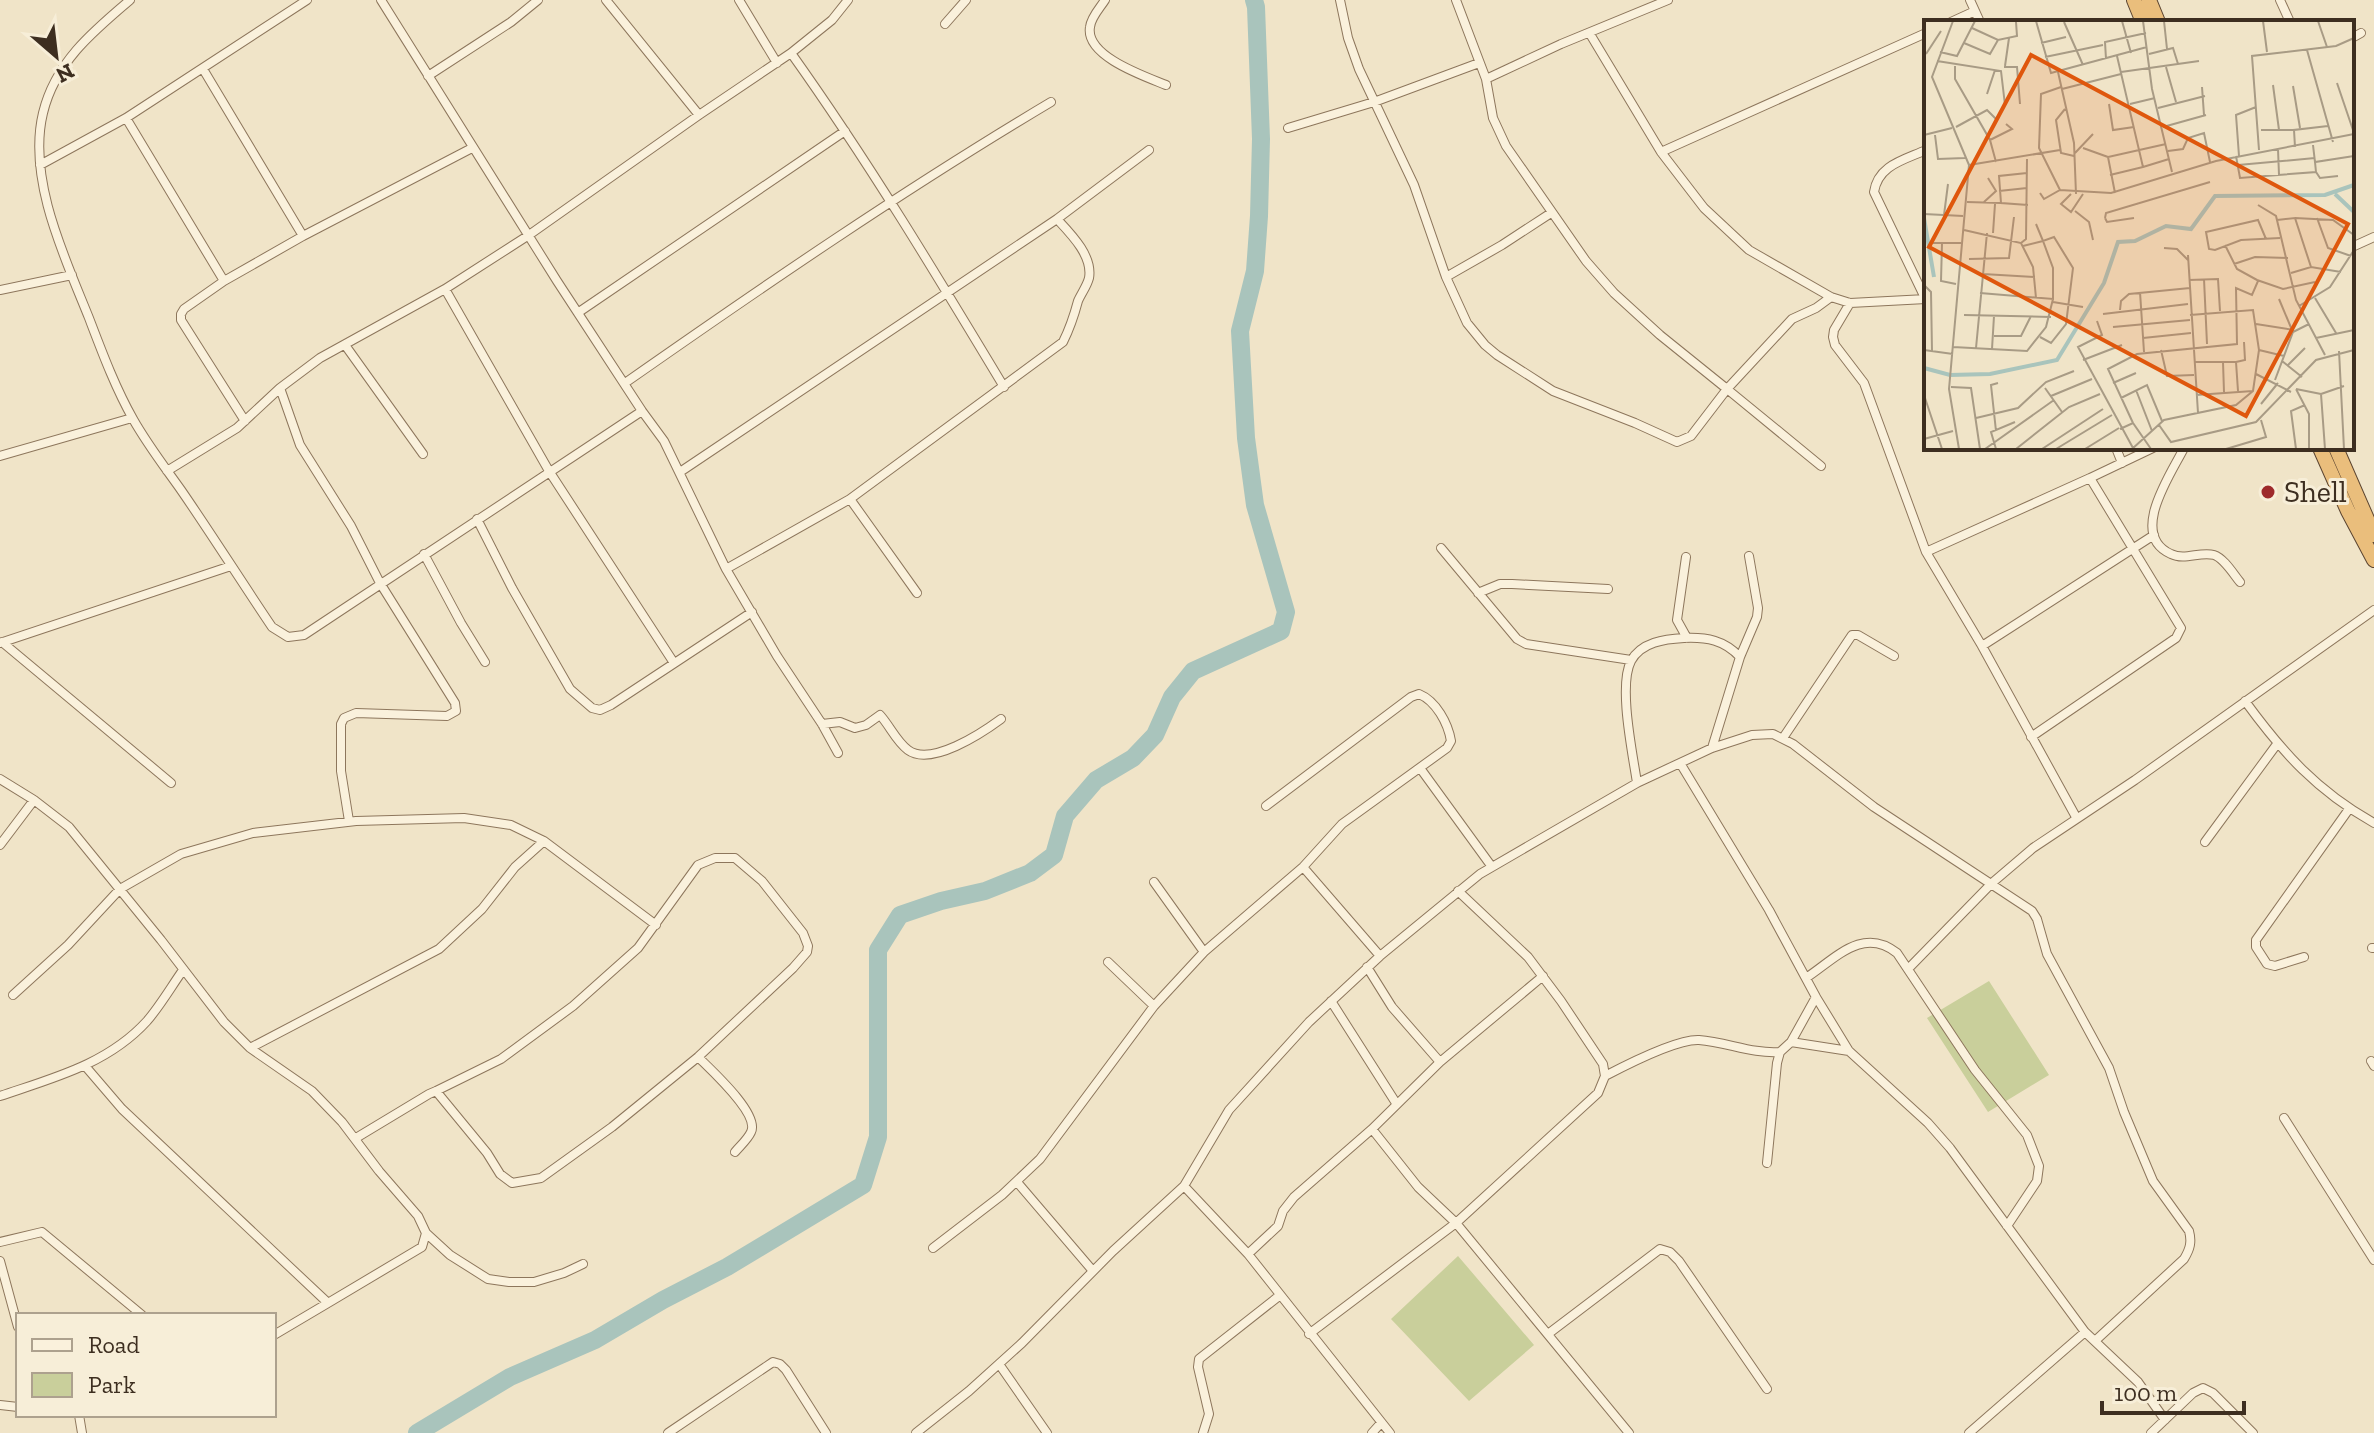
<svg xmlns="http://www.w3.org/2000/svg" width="2374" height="1433" viewBox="0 0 2374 1433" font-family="'Zilla Slab',serif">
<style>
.green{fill:#c9cf9b}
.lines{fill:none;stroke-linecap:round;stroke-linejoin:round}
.river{stroke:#a9c4bc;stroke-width:18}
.minor-casing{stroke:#8d765c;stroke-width:10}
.trunk-casing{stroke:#5b4430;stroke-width:16}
.minor{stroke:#faf1dc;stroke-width:8}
.trunk{stroke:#eabe7c;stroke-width:14}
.poi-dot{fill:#9e2a2b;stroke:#f7eed8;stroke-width:3}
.labels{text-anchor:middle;stroke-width:6;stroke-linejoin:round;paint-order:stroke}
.poi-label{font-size:30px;fill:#3d2e20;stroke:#f7eed8;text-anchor:start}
.inset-river{fill:none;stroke:#a9c4bc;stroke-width:4}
.inset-road{fill:none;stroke:#a89b85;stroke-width:2}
.view{fill:#df570d;fill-opacity:0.15;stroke:#df570d;stroke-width:4}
.inset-edge{fill:none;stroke:#3d2e20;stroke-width:4}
</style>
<rect width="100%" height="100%" fill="#f0e4c8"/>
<!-- green -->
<path class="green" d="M1989,981L2049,1075L1988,1112L1927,1018Z
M1458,1256L1534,1345L1469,1401L1391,1319Z"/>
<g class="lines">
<!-- river -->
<path class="river" d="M417,1433L510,1377L595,1340L663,1300L727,1267L863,1185L878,1137V950L900,915L941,901L985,891L1030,873L1054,855L1065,816L1096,780L1133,758L1155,735L1172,697L1193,671L1281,631L1286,612L1255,505L1246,438L1240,331L1255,271L1259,216L1261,139L1256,7L1254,0"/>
<!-- minor casing -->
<g class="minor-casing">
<path id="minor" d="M130,0C92,32 55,63 43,113C27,179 65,258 89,318C102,352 115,387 133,419C147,444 164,466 181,490C212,535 241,581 272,627L288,637L304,635L642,411
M381,0L557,281L642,411L664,441L726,569L777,656L822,724L838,753
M606,0L699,115
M739,0L777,63
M1105,0C1100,8 1091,17 1090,27C1085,56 1144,76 1166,85
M1340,0L1348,38L1359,69L1414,185L1446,277L1467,323L1485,345L1497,355L1553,391L1635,423L1677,442L1691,436L1727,389L1821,466
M1456,0L1486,79
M1668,0L1561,44L1486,79L1493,118L1506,146L1586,261L1614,293L1660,335L1727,389L1792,319L1816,308L1831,297
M1970,0L1980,22
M2280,0L2290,22
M1951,22L1975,11
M945,24L966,0
M1590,34L1661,152L1704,208L1749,250L1831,297L1850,303L1926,299
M2352,38L2361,33
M791,53C868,161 936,274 1004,387
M428,76L511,22L538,0
M126,118L224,281L303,236L203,69
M1288,128L1374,102L1479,63
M1661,152L1926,33
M40,165L126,118L307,0
M303,236L472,148
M2352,247L2374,237
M1446,277L1502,245L1551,213
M224,281L184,309L181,314V320L245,421
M445,289L549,471L674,663
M0,290L72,275
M1926,300L1874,192C1878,165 1904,160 1926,150
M1850,303L1834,330L1833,337L1835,345L1864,383L1926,552L1982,646L2076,817
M579,312L845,131
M345,345L423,454
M625,383C765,285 905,189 1051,102
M2116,448L2122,463
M2184,448C2171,474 2128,535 2171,554C2185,561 2200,551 2214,555C2224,558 2234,575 2240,582
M0,456L132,418
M167,471L237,428L280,388
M680,472L1057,219L1149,150
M2090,478L2153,448
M850,499L917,593
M477,519L512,588L570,689L592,708L600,710L611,705L752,612
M1441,548L1517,639L1526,644L1631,660
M1926,552L2090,478L2181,628L2176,638L2031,737
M424,554L461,623L485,662
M1686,557L1677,620L1687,638
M726,569L850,499L1063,342C1070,328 1074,316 1078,301C1081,294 1087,286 1089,278C1093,256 1071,234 1057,219
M1478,593L1500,584H1512L1608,589
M2,642L171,783
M0,643L231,566
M1982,646L2154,535
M1740,657L1757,617L1758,608L1749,556
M2245,701C2283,753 2317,791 2374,823
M822,724L840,722L855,728L866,725L880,715C890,726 896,741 908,750C931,767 982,733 1001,719
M1783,738L1852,635H1858L1894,656
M1680,763L1769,910L1816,997L1849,1051L1928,1123L1950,1148L2085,1332L2138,1382L2165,1420
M1420,768L1492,867
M0,779L34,800L69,827L161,940L224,1022L250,1048L312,1091L342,1122L379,1171L418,1216L426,1233L450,1255L488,1279L509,1282H534L564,1273L583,1264
M1637,783C1633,755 1618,686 1631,661C1641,642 1665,639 1684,638C1707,637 1724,640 1740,657L1712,748
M349,821L341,771V724L344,718L356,713L447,716L456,711L455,703L380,583L351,526L300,445L280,388L320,358L445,289L529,235L699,115L791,53L832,20L848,0
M2205,842L2277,744
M0,845L34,800
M1303,867L1380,956
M1154,882L1204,952
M2372,948H2374
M2304,957L2275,966L2267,964L2256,947V940L2349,809
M1108,962L1154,1006
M1367,967L1392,1007L1440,1062
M1908,969L1992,883L2033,848L2135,780L2374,610
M1543,976L1440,1062L1372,1129L1418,1187L1456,1223L1629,1433
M1806,978C1836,958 1863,926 1897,953L1975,1070L2027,1135L2039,1166L2037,1181L2007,1226
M13,995L68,945L120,889L181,854L253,833L356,821L464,818L511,825L544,841L656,925
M1331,1001L1396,1103
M1791,1042L1849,1051
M250,1048L439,949L482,909L515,867L544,841
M698,1057C711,1070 760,1114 751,1132C748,1139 740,1146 735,1152
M2371,1061L2374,1066
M86,1067L122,1109L328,1303L422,1247L426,1233
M1605,1076C1626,1065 1677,1039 1699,1040C1727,1042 1752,1054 1780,1052
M0,1096C53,1078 108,1064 147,1021C160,1006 171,987 183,970
M2284,1118L2374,1260
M356,1138L429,1094L436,1091L501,1059L573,1006L638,948L698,865L715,858H735L762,881L803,933L808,946L807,952L793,968L698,1057L612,1127L541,1178L512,1183L500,1174L487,1153L436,1091
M1767,1163L1777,1063L1780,1052L1791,1042L1816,997
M1017,1182L1093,1271
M1184,1186L1248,1254L1390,1433
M0,1242L42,1232L142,1315
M933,1248L1002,1195L1040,1159L1154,1006L1204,952L1303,867L1342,824L1447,748L1451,741C1448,723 1436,701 1419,694L1411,697L1266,806
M1248,1254L1278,1226L1283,1211L1294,1197L1372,1129
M0,1261L18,1327
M1309,1334L1456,1223L1598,1093L1605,1076L1603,1064L1561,1001L1528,957L1458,891
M1548,1334L1660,1249L1670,1252L1679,1261L1767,1389
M274,1335L328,1303
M999,1364L1047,1433
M0,1405L18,1407
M79,1415L82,1433
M668,1433L773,1362L780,1364L786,1370L826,1433
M916,1433L969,1391L1022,1343L1113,1251L1184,1186L1229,1110L1309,1022L1380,956L1480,874L1637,783L1712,748L1752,735L1773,734L1793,744L1874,807L2032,911L2037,919L2047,954L2109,1068L2124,1112L2153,1181L2189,1231C2192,1242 2190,1249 2184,1259L2096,1340
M1203,1433L1209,1414L1198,1367L1199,1359L1279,1296
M1372,1433L1381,1423
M1969,1433L2085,1332
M2151,1433L2193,1393L2203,1388L2213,1393L2253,1433"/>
</g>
<!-- trunk casing -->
<g class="trunk-casing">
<path id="trunk" d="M2134,0L2143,22
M2149,0L2158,22
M2320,448L2348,511L2374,560
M2336,448L2374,535"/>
</g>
<!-- minor -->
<use href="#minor" class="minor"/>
<!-- trunk -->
<use href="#trunk" class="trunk"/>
</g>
<!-- markers -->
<circle class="poi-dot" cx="2268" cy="492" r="8"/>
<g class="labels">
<!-- poi labels -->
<g class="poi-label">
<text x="2284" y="502">Shell</text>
</g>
</g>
<!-- overview -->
<g transform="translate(1924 20)">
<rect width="430" height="430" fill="#f0e4c8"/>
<path class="inset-river" d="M411,174L430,192M0,198L10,257M0,348L26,355L66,354L133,340L180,263L194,222L211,221L242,206L267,209L291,176L401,175L430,165"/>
<path class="inset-road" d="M29,1L8,57L45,145L25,369L35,429M112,1L127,53L223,27M198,1L207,33M219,1L228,69L248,152M240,1L243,29M339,1L343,32M394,1L403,27M140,2L159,45M48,8L74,20L93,16L92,2M40,23L66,34L74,20M117,23L142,17M383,30L409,122M16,32L33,36L51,1M2,34L17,11M225,34L249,28L254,44M121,37L179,25M182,39L181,22L222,13M13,41L77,51L81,85M31,46V59L66,120L72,142M81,46L85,18M80,47H93L96,84M242,47L252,82M134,52L150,123L152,174M197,52L275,41M413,63L430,113M349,65L355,110M369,66L376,108M278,67L280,95M138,69L197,54M63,74L71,50M185,84L189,110L210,107M206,84L231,78M234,88L281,76M141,89L132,100L137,133L150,136M32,107L63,90L73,100M239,107L282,95M337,110H370M0,115L28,108M11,115L14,139L41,138M66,120L88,109L82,104M389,125L391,142L430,136M371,127L370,110L404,106M159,128L184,137M354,129L355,155M335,130L328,36L412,26L430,18M244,131L259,129L264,118L280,113L286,142M151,133L169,114M312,136L316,158L392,152L391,142M315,136L312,95L332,87M45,145L136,130M314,145L391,138M219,147L245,139M392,152L396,158L414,156M103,153L75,156L77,183L104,185M186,155L219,147L193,36M136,170L115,128L117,74L137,67M75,171L103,168M116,173L120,179L136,170L187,173L292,141L430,114M191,173L184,137L242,124M147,174L137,184L147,192L159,174M43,182L77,183M60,182L72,171L64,158M334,185L352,196L372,280L401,335M151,191L165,202L169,220M0,194L39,196M20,195L24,164M181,198L182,193L286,162M181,198L183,202L210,198M371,198L409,200L430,215M393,198L404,228L427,236M353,200L371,198L387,247M112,204L119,221L130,217L149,248L142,304L127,323L116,317M40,210L97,223L109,247L112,278M69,213L71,184M342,219L334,200L282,212L285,229L291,230L317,220L356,218M9,223H37M18,223L17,261L32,264M97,223L102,219L103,139M301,225L313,249L333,260L359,269L391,262M240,228L253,229L264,240M264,235L274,393M45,239L85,238L90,197M310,244L331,237L364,238M367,253L387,247L417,252M59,254L111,257M280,259L283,324M265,260L294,259L296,291M0,265L7,272L8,331M216,272L220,332M56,273L129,279V248L119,221L99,226M391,278L412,313M355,279L368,310M129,282L159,287M375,286L406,267L430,230M196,290L197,281L205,274L266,268M179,294L264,284M40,295L127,297M173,301L178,315L154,327L209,428M332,304L370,310M189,307L266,300M70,316H97L107,296M219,318L267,313M392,318L430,310M29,327L103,331L122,307L129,279M52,328L63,213M68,329L70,296M0,330L29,334M237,330L243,356L270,355M335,330L360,336M415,331L420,429M159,340L198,325M358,341L378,357M270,342H299M312,342L321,340L320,322M364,345L381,328M332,354L367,372M351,360L369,312L385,304M189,363L212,353M27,367L47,368L56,429M121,368L138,392M372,369L385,394V429M372,369L397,374M212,370L228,411M300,372L299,342H312L314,371M0,375L18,429M272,375L329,371M127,376L168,359M197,378L223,365L238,401M337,384L354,363M52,398L94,388L122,362L150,351M209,403L184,349L213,334L313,324L312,268L328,275L334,261M235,405L247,422L332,402L392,340L430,330M196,409L209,403L227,429M72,411L67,365L74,363M0,419L29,411M61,429L130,380M72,429L67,412L91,402M92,429L145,387L176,374M118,429L179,389M132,429L188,395M161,429L195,408M208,429L240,400L312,385L329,371L335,330L329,290L266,295M302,429L342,417L337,400M372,429L367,391L381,385M401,429L397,374L420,366"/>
<path class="view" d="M107,35L424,204L322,396L5,227Z"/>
<rect width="430" height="430" class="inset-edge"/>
</g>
<!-- legend -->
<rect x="16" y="1313" width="260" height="104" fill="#f7eed8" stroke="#ada18e" stroke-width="2"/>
<rect x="32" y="1339" width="40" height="12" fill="#faf1dc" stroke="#ada18e" stroke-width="2"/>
<text x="88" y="1353" font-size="24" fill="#3d2e20">Road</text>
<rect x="32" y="1373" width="40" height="24" fill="#c9cf9b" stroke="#ada18e" stroke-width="2"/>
<text x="88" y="1393" font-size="24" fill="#3d2e20">Park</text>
<!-- north arrow -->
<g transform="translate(56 56) rotate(152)" stroke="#f7eed8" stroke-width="6" paint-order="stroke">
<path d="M0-6L14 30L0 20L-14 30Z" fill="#3d2e20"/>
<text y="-12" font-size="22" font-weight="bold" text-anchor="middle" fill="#3d2e20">N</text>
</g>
<!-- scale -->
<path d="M2102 1401v12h142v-12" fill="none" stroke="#3d2e20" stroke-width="4"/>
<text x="2114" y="1401" font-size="24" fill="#3d2e20" stroke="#f7eed8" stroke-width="6" paint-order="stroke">100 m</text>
</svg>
